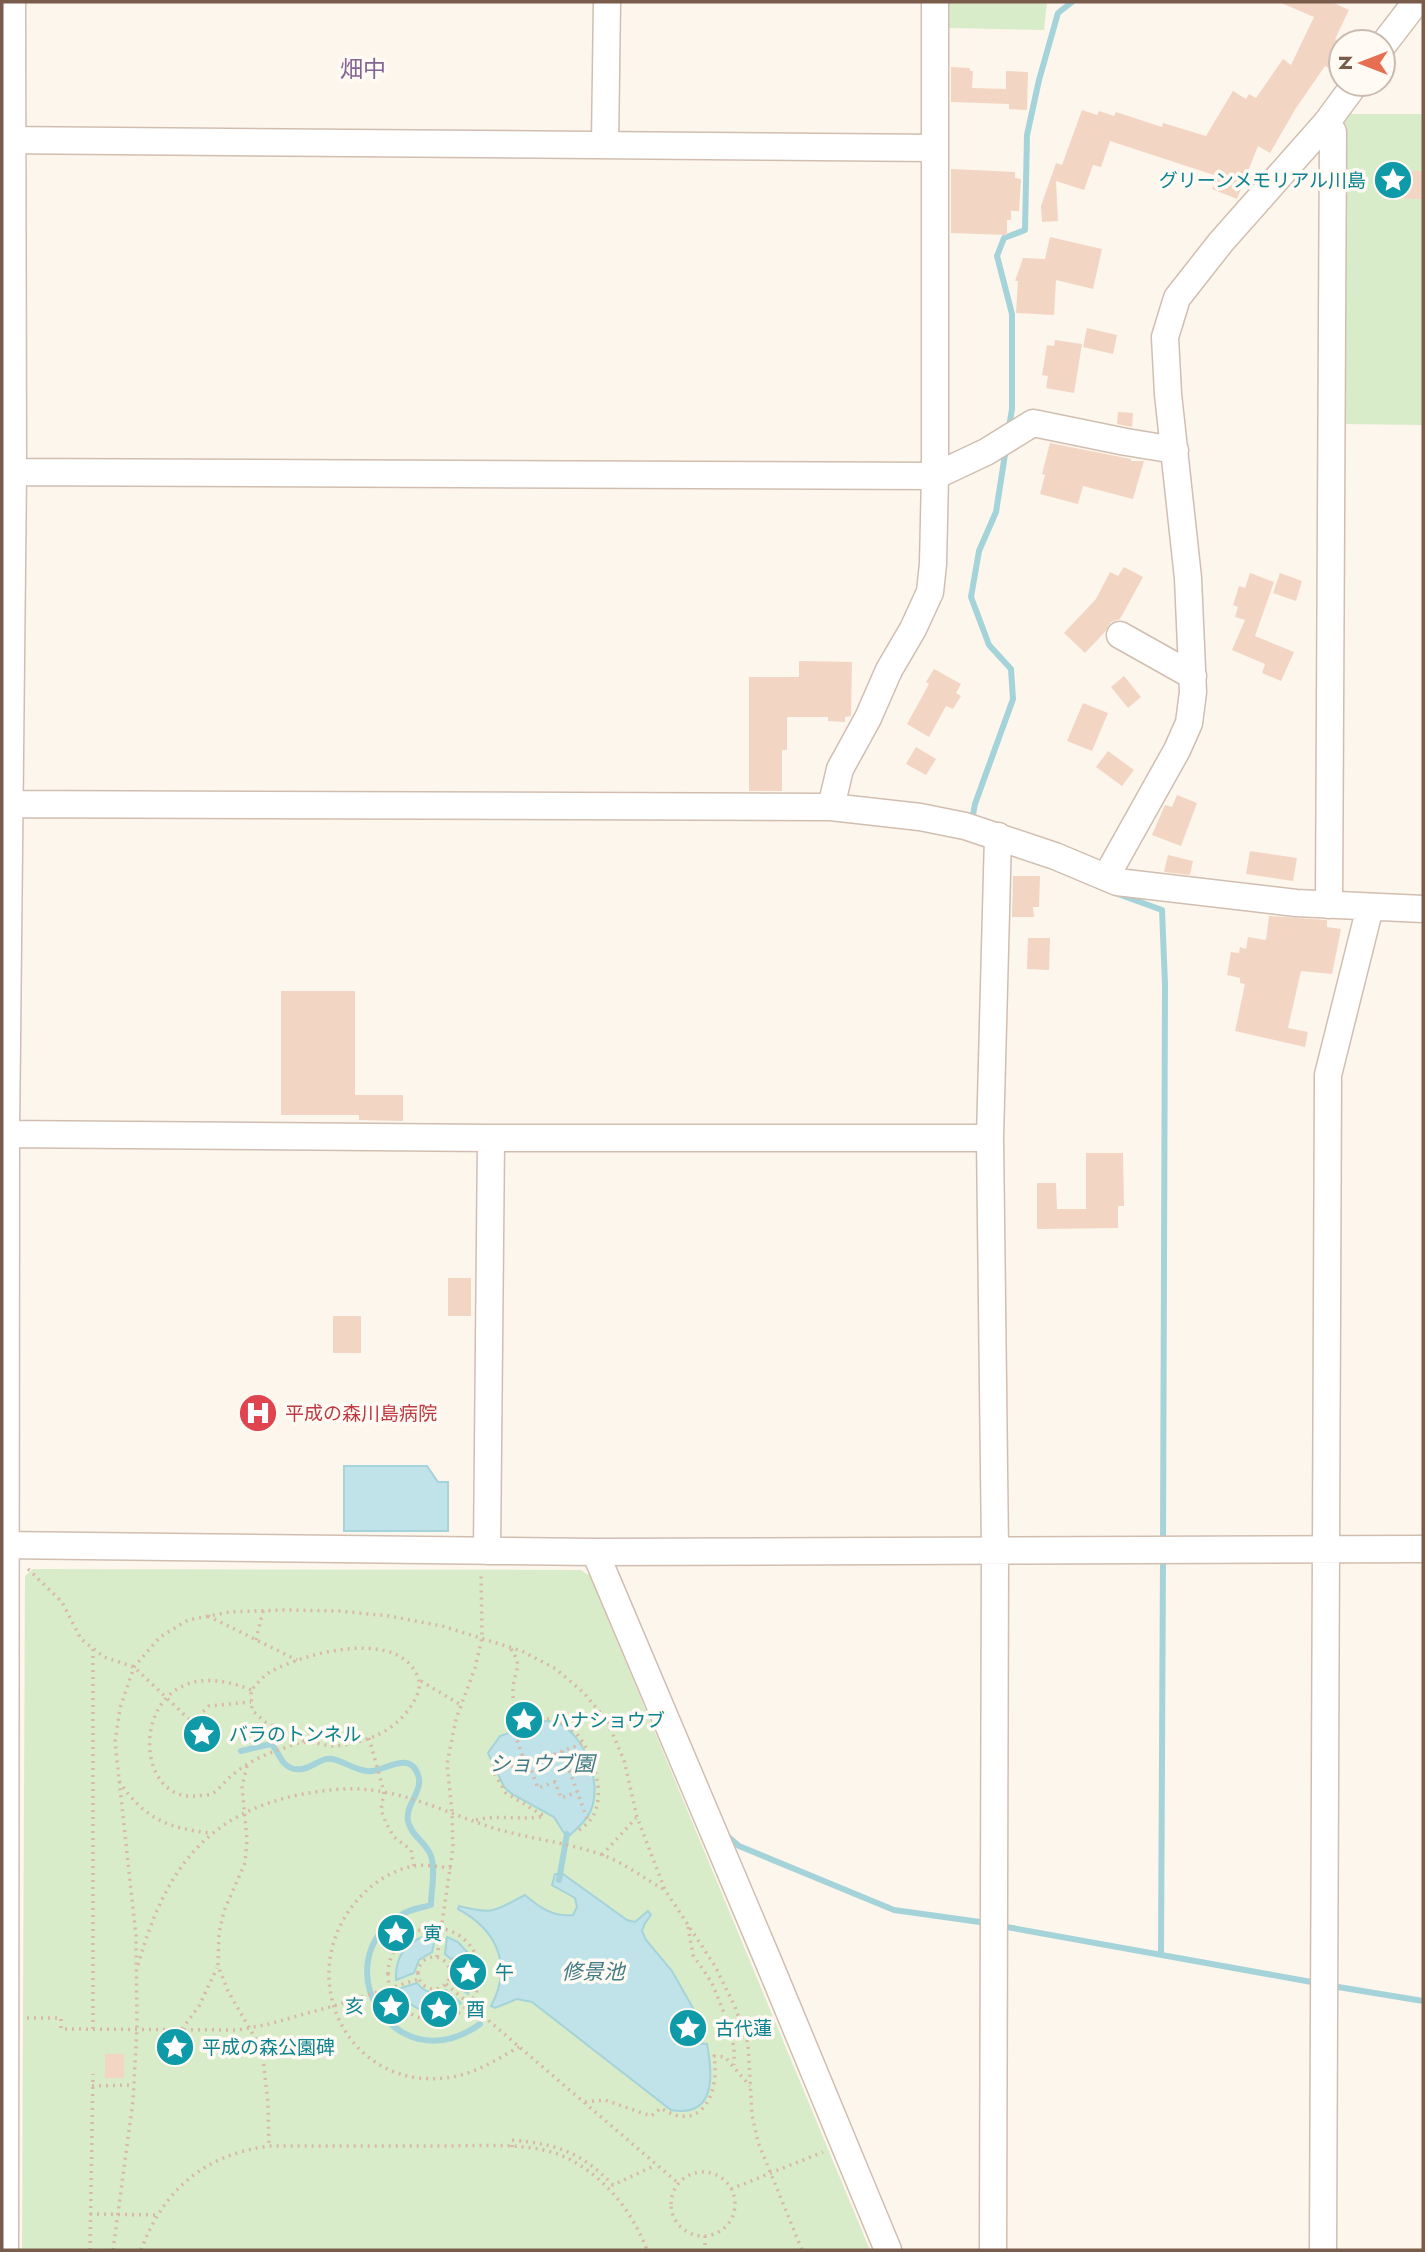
<svg xmlns="http://www.w3.org/2000/svg" width="1425" height="2252" viewBox="0 0 1425 2252" font-family="Jost,'Noto Sans JP',sans-serif">
<style>
.green{fill:#d8ecc9}
.water{fill:#bfe3e8;stroke:#a5d3da;stroke-width:2}
.lines{fill:none;stroke-linecap:round;stroke-linejoin:round}
.stream{stroke:#a5d3da;stroke-width:6}
.building{fill:#f3d5c3}
.minor-casing{stroke:#d1beb0;stroke-width:29}
.path{stroke:#d9b8a5;stroke-width:3.5;stroke-dasharray:2 5;stroke-linecap:butt}
.minor{stroke:#fff;stroke-width:26}
.labels{text-anchor:middle;stroke-width:7;stroke-linejoin:round;paint-order:stroke}
.culture-label{font-size:19px;fill:#0d838f;stroke:#fffaf3;text-anchor:start}
.health-label{font-size:19px;fill:#be3a42;stroke:#fffaf3;text-anchor:start}
.water-label{font-size:21px;font-style:italic;fill:#437c86;stroke:#fffaf3}
.quarter-label{font-size:23px;fill:#846695;stroke:#fffaf3}
</style>
<rect width="100%" height="100%" fill="#fdf6ec"/>
<!-- green -->
<path class="green" d="M949,2L1047,3L1044,30L949,28Z
M1342,114H1423V425L1343,424Z
M33,1569L581,1570L590,1576L870,2250H22L25,1576Z"/>
<!-- water -->
<path class="water" d="M344,1466H427L438,1482H448V1531H344Z
M544,1721C549,1721 556,1722 560,1724C586,1738 602,1783 591,1810C587,1820 578,1828 570,1835L564,1833L554,1817L512,1794L504,1787L488,1753L500,1736Z
M555,1874H563L627,1920L635,1922L648,1911L651,1915L645,1923L642,1931L646,1940L672,1971L694,2010L684,2017L682,2036L695,2043L707,2044C713,2075 716,2118 671,2110L532,2002L517,1999L495,2008L491,2006C513,1965 497,1930 458,1909L459,1906C494,1915 494,1911 525,1895C540,1908 553,1917 573,1915L577,1907L575,1898L552,1885Z
M429,1935H436L432,1952L419,1960L414,1973L396,1980C395,1956 406,1941 429,1935Z
M447,1937L458,1942L468,1953L451,1959L445,1954Z
M473,1968V1978L468,1994L453,1982L455,1972Z
M417,1983C425,1993 435,1995 446,1990L461,2003C438,2020 412,2013 398,1989Z"/>
<g class="lines">
<!-- stream -->
<path class="stream" d="M1009,427L1012,409V314L997,256L1004,238L1025,230L1027,135L1039,80L1058,13L1072,2
M972,820L975,804L1013,699L1011,669L989,645L971,597L979,551L996,512L1006,448
M1118,894L1162,910L1165,984L1163,1543
M241,1751L271,1744C279,1751 280,1764 291,1768C305,1773 313,1763 326,1759C338,1756 356,1773 372,1771C388,1769 410,1751 418,1775C424,1791 405,1804 408,1821C411,1836 426,1842 431,1856C436,1871 431,1890 431,1905C421,1908 410,1909 401,1915C322,1962 395,2085 480,2024
M725,1834L739,1846L894,1910L987,1923
M559,1880L567,1834
M1001,1926L1317,1983
M1161,1955L1163,1557
M1332,1986L1423,2001"/>
</g>
<!-- building -->
<path class="building" d="M1279,2H1332L1349,10L1335,39L1342,42L1341,50L1331,69L1325,66L1296,108L1270,153L1258,146L1237,199L1212,189L1217,176L1110,141L1101,167L1093,165L1084,190L1056,181L1058,221L1042,222L1041,206L1056,163L1062,165L1082,110L1097,115L1099,111L1114,116L1116,112L1162,127L1163,123L1206,136L1233,91L1246,99L1249,94L1256,98L1283,59L1291,65L1314,17Z
M951,67L970,68V71H973L972,88L1006,89V71L1028,72L1027,110L1009,109V104L951,102Z
M951,169L1015,172V178L1021,179L1019,211H1011V220H1007V235L951,233Z
M1404,171H1423V199H1404Z
M1050,237L1102,249L1093,289L1056,280L1054,315L1016,313L1018,281H1015L1023,258L1045,259Z
M1087,328L1117,335L1113,354L1083,347Z
M1055,340L1082,344L1074,393L1046,388L1048,376L1042,375L1047,345L1054,346Z
M1118,412L1133,413L1132,427L1117,424Z
M1050,443L1131,459V461H1144L1133,499L1083,486L1078,504L1040,494L1045,475L1042,474Z
M1124,567L1143,577L1120,619L1111,622L1105,632L1085,653L1064,633L1096,599L1110,572L1118,576Z
M1250,573L1274,582L1255,636L1294,652L1281,681L1262,673L1265,664L1232,650L1245,620L1235,617L1238,607L1233,605L1239,586L1245,588Z
M1280,573L1302,581L1296,601L1273,593Z
M799,661L852,662L851,716L845,717V722L828,721V717H787V750H782V791H749V677H799Z
M934,669L961,684L956,693L961,696L953,709L946,706L929,737L907,724L929,684L926,682Z
M1124,676L1141,697L1128,708L1111,687Z
M1083,703L1108,713L1092,751L1067,741Z
M916,747L936,759L926,775L906,764Z
M1108,751L1134,770L1122,786L1096,767Z
M1177,795L1197,803L1181,846L1152,835L1165,805L1172,807Z
M1250,851L1297,858L1293,881L1246,874Z
M1168,855L1193,861L1190,875L1164,872Z
M1013,876H1040L1039,907H1033L1034,917H1012Z
M1269,916L1327,920V927L1341,929L1332,974L1301,971L1288,1028L1308,1032L1305,1047L1235,1031L1245,984L1240,983V978L1227,975L1231,952L1239,953L1240,947L1246,949L1248,937L1266,940Z
M1028,938H1050L1049,970L1027,969Z
M281,991H355V1095H403V1121L359,1120V1115H281Z
M1086,1153H1123L1124,1206H1118V1228L1037,1229V1183H1056L1057,1209H1086Z
M448,1278H471V1316H448Z
M333,1316H361V1353H333Z
M105,2054H124V2078H105Z"/>
<g class="lines">
<!-- minor casing -->
<g class="minor-casing">
<path id="minor" d="M1383,45L1416,2
M1327,122L1333,132L1329,905
M2,140L933,148
M605,144L607,2
M2,472L935,476L986,452L1033,423L1126,442L1175,450
M1120,635L1193,676
M2,804L831,807L920,817L965,826L1055,856L1117,882L1296,903L1423,909
M831,807L840,769L868,718L889,670L913,629L930,592L933,564L935,476V2
M1106,877L1177,750L1189,723L1193,692L1188,578L1168,394L1165,337L1177,298L1221,242L1327,122L1355,84
M2,1134L491,1138H990
M2,1545L595,1552L1423,1549
M487,1551L491,1138
M595,1552L769,1963L888,2250
M5,2250L6,1134L13,472L12,2
M993,2250L995,1550L990,1138L998,836
M1323,2250L1328,1075L1370,907"/>
</g>
<!-- path -->
<path class="path" d="M28,1569L62,1602L81,1639L104,1657L134,1667L192,1722L209,1706L251,1702
M208,1616L297,1660
M256,1640L263,1611
M93,1649V2029
M511,1649C523,1667 515,1669 513,1687C512,1701 516,1714 518,1728
M421,1681L461,1705
M251,1690C131,1640 124,1803 196,1796C200,1795 207,1796 211,1794C218,1791 225,1781 231,1776C247,1763 262,1755 282,1749C289,1746 299,1742 307,1742C316,1742 325,1746 333,1746C347,1746 362,1741 375,1736C388,1731 403,1719 411,1706C418,1695 423,1685 416,1673C393,1629 305,1653 270,1672C263,1676 257,1684 251,1690L252,1710L265,1722L306,1742
M369,1738L384,1792L381,1810L386,1823L394,1837L411,1850L414,1866
M562,1751L588,1821
M529,1764L538,1788L555,1782L561,1798L577,1792
M247,1766L242,1786L247,1840L245,1863L224,1911L219,1933L218,1966L228,1991L262,2050L268,2103L269,2146
M119,1781C144,1819 168,1828 210,1833
M476,1820C500,1814 522,1821 544,1816L506,1793L494,1773L525,1761
M579,1830C587,1824 593,1819 596,1809C605,1782 586,1727 555,1720C540,1717 527,1724 513,1730L526,1765L584,1743
M602,1855L636,1818
M451,1868C440,1867 425,1864 414,1866C395,1869 376,1881 363,1894C286,1972 349,2099 457,2076C480,2071 499,2058 519,2047
M688,1927L693,1955L712,1983L729,2025L734,2048V2065
M388 1974a46 46 0 1 1 92 0a46 46 0 1 1-92 0Z
M418 1973a16 16 0 1 1 32 0a16 16 0 1 1-32 0Z
M437,1957L453,1848L452,1812L447,1764L456,1719L475,1668L482,1638L481,1574
M138,1965C164,1873 204,1813 303,1794C325,1790 349,1787 371,1790C412,1795 449,1813 487,1826C524,1838 564,1842 600,1854C623,1862 645,1879 665,1890
M450,1968L479,1960
M446,1984L678,2183
M27,2018H61V2029L238,2030L269,2024L333,2006L419,1979
M182,2029L199,2006L217,1968
M92,2086L134,2085
M585,2102L605,2100L651,2116L661,2108C702,2135 720,2091 714,2056L725,2057L750,2086
M512,2147V2140C557,2144 581,2152 613,2185L656,2165
M671 2204a32 32 0 1 1 64 0a32 32 0 1 1-64 0Z
M731,2189L823,2152
M90,2214L157,2215
M705,2236V2250
M90,2250L93,2074
M113,2250L133,2101L137,2029L136,1936L115,1742L120,1708L134,1667L160,1637L188,1620L230,1612L283,1610L339,1611L389,1616L442,1626L522,1651L556,1669L584,1693L607,1721L624,1760L637,1817L665,1890L715,1966L735,2007L748,2043L752,2115L758,2142L802,2250
M141,2250C164,2189 204,2155 269,2146C323,2146 377,2146 430,2146C473,2147 536,2139 573,2161C608,2181 633,2213 647,2250"/>
<!-- minor -->
<use href="#minor" class="minor"/>
</g>
<!-- icons -->
<defs>
<g id="sight-disc" transform="scale(2.0125)"><circle r="9.5" fill="#0f9aa8" stroke="#fffaf3"/><path d="M0-6L1.8-2.2L6-1.7L2.9 1.2L3.7 5.4L0 3.3L-3.7 5.4L-2.9 1.2L-6-1.7L-1.8-2.2Z" fill="#fff"/></g>
<g id="hospital-disc" transform="scale(2.0125)"><circle r="9.5" fill="#e0444e" stroke="#fffaf3"/><path d="M-5-5h3v3.5h4V-5h3V5h-3V1.5h-4V5h-3Z" fill="#fff"/></g>
</defs>
<g fill-rule="evenodd">
<use href="#sight-disc" x="1393" y="180"/>
<use href="#hospital-disc" x="258" y="1413"/>
<use href="#sight-disc" x="524" y="1720"/>
<use href="#sight-disc" x="202" y="1734"/>
<use href="#sight-disc" x="396" y="1933"/>
<use href="#sight-disc" x="468" y="1972"/>
<use href="#sight-disc" x="391" y="2006"/>
<use href="#sight-disc" x="439" y="2009"/>
<use href="#sight-disc" x="688" y="2028"/>
<use href="#sight-disc" x="175" y="2047"/>
</g>
<g class="labels">
<!-- culture labels -->
<g class="culture-label">
<text x="1366" y="187" text-anchor="end">グリーンメモリアル川島</text>
<text x="551" y="1727">ハナショウブ</text>
<text x="229" y="1741">バラのトンネル</text>
<text x="423" y="1940">寅</text>
<text x="495" y="1979">午</text>
<text x="364" y="2013" text-anchor="end">亥</text>
<text x="466" y="2016">酉</text>
<text x="715" y="2035">古代蓮</text>
<text x="202" y="2054">平成の森公園碑</text>
</g>
<!-- health labels -->
<g class="health-label">
<text x="285" y="1420">平成の森川島病院</text>
</g>
<!-- water labels -->
<g class="water-label">
<text x="542" y="1771">ショウブ園</text>
<text x="593" y="1979">修景池</text>
</g>
<!-- quarter labels -->
<g class="quarter-label">
<text x="363" y="77">畑中</text>
</g>
</g>
<!-- border -->
<rect width="1425" height="2252" fill="none" stroke="#7a5c4d" stroke-width="7"/>
<!-- north arrow -->
<g transform="translate(1362 63) rotate(270)"><circle r="33" fill="#fffaf3" stroke="#cabbb1" stroke-width="2"/>
<path d="M0-5L12 26L0 18L-12 26Z" fill="#e76f51"/>
<text y="-10" font-size="19" font-weight="bold" text-anchor="middle" fill="#7a5c4d">N</text>
</g>
</svg>
